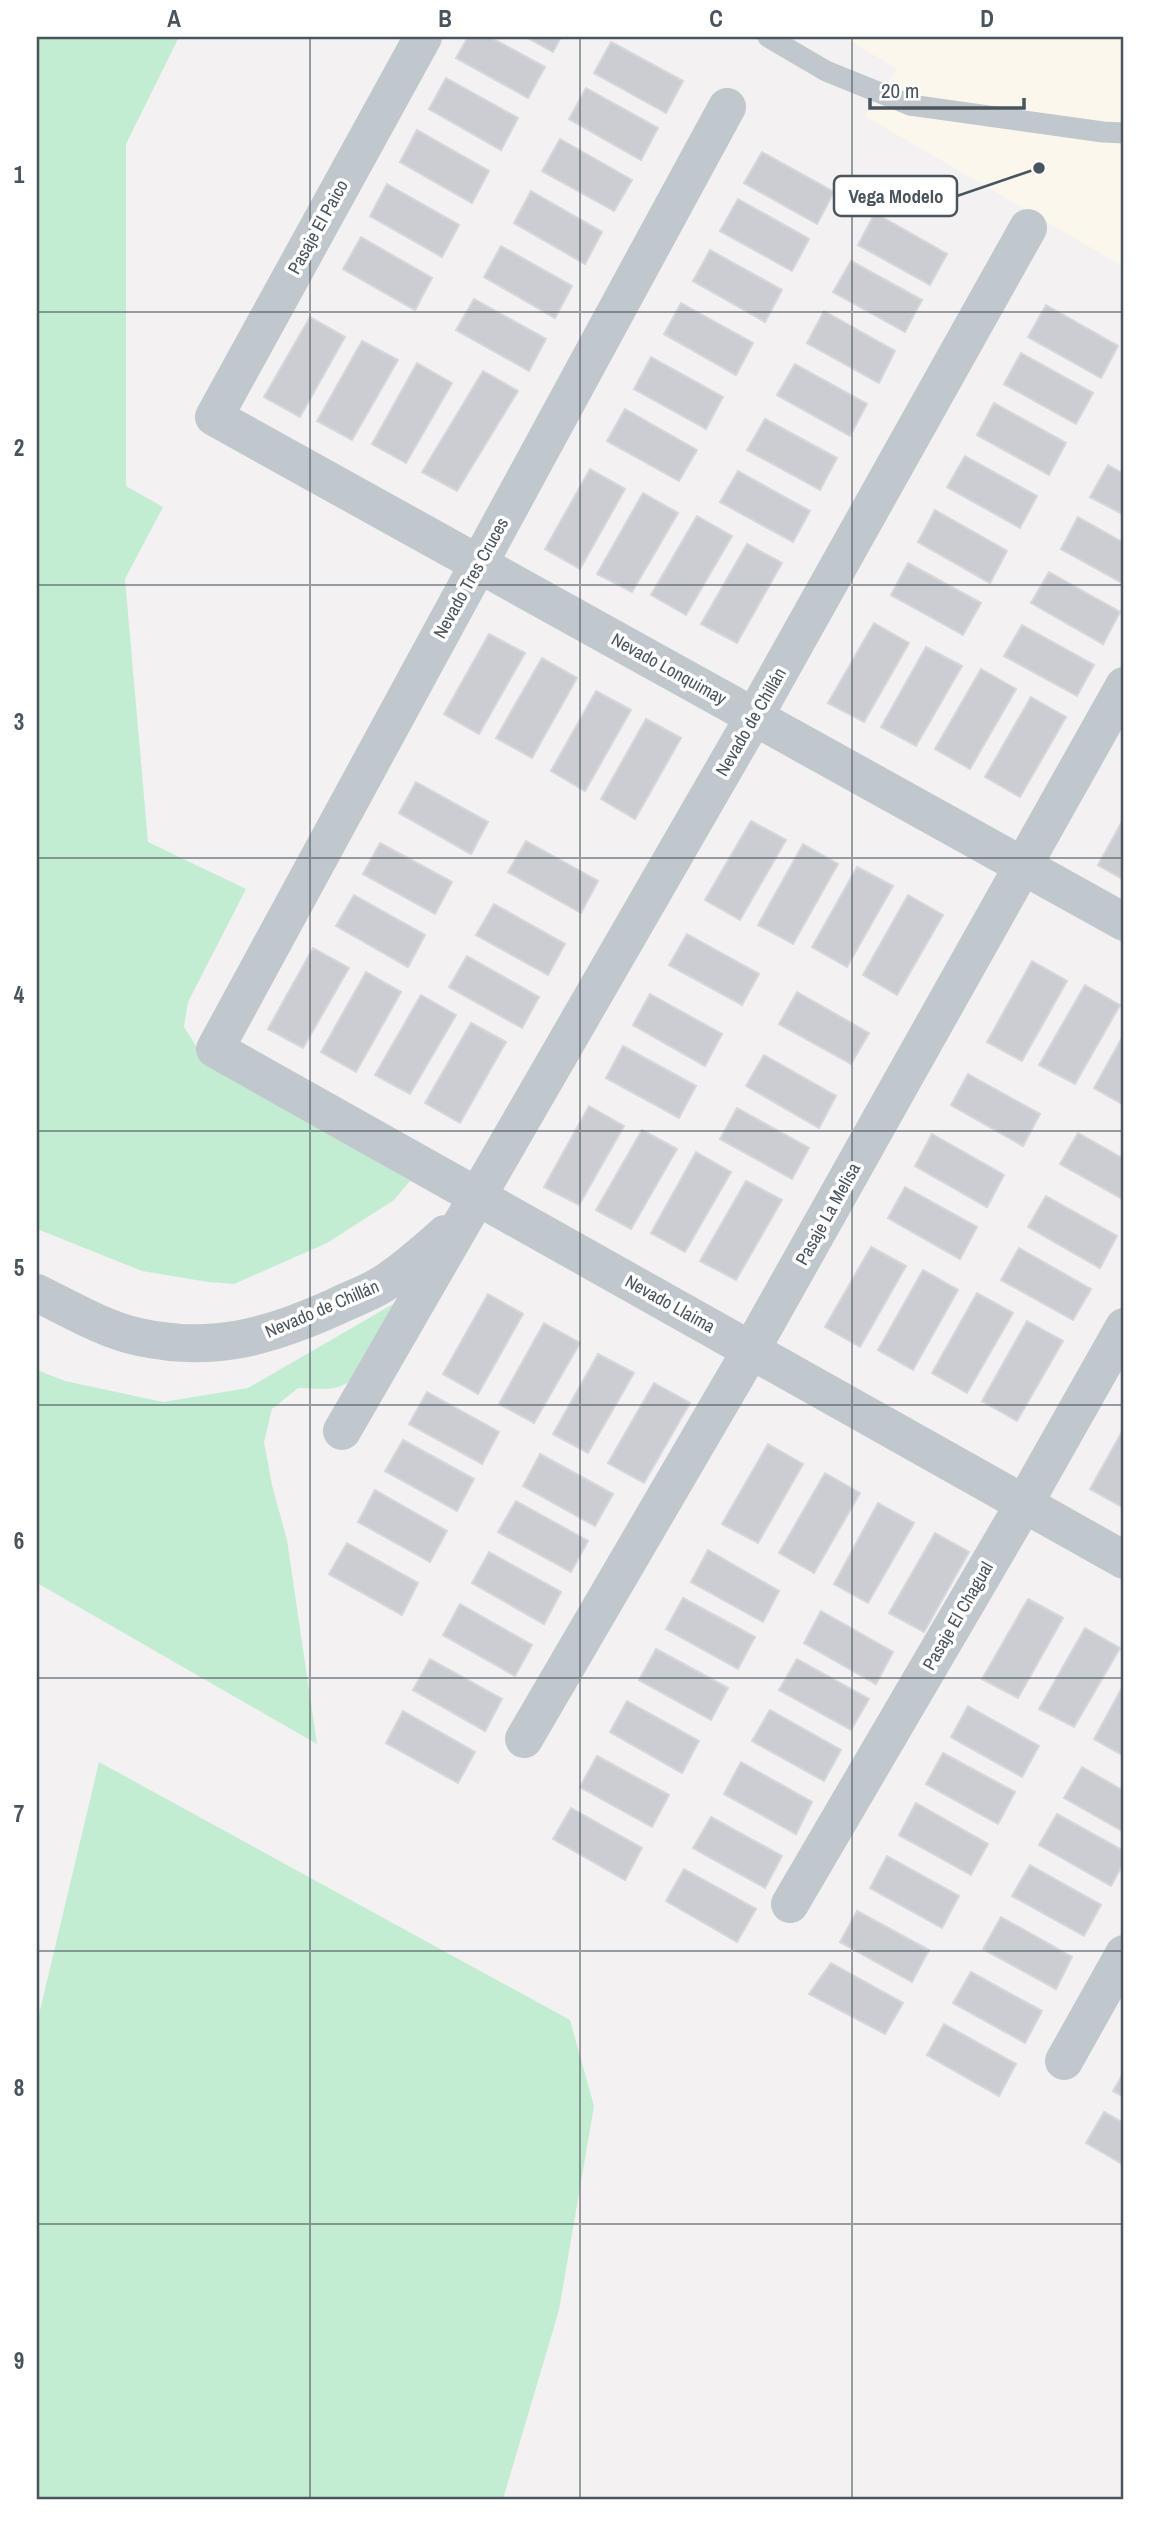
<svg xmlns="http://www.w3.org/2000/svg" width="1161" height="2536" viewBox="0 0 1161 2536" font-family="'Archivo Narrow',sans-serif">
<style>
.commercial{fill:#fbf7ec}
.green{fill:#c3edd3}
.building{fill:#cbcdd3;stroke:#d5d7db;stroke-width:2}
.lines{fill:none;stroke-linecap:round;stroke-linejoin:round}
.lane{stroke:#c0c8ce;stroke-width:21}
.street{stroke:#c0c8ce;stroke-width:38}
.grid{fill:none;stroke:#4a545d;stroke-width:2;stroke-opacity:0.55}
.labels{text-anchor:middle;stroke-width:7;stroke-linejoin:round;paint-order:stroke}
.street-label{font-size:18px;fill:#4a545d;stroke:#fff}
.leader{fill:none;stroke:#4a545d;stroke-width:2.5}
.callout-dot{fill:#4a545d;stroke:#fff;stroke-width:2.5}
.callout{fill:#fff;stroke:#4a545d;stroke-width:2.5}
.callout-label{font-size:19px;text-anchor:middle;font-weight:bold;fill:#4a545d}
.neatline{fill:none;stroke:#4a545d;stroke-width:2.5}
.grid-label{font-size:23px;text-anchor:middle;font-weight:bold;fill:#4a545d}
</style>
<rect width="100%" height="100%" fill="#f3f1f1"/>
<!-- commercial -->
<path class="commercial" d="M844,37H1124V267L865,116L897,69Z"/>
<!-- green -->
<path class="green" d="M37,37H179L126,144V486L163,507L125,579L148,842L246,889L188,1002L184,1027L196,1046L222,1065L410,1181L394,1200L327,1243L234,1284L208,1282L142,1271L37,1229Z
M395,1303C383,1325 367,1368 347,1383C333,1392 314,1388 298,1388L272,1409L264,1442L272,1485L287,1540L317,1744L37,1583V1370L65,1381L163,1402L248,1388Z
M99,1762L570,2020L594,2106L559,2310L503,2499H37V2023Z"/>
<!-- building -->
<path class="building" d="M468,37H490L545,67L528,98L456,58Z
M526,37H561L553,52Z
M611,42L683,81L666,113L594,73Z
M446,78L518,118L501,150L429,109Z
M586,88L658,128L641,160L569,119Z
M417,130L489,171L472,203L400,162Z
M560,139L632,180L614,211L542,171Z
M762,152L834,192L817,224L744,183Z
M387,184L459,225L442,257L370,216Z
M531,191L602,232L585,264L514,223Z
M738,199L809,239L792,271L720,231Z
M875,213L947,254L930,285L858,245Z
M361,237L432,278L415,310L343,269Z
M501,246L572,286L555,318L484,277Z
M710,250L782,290L765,322L693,281Z
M851,261L922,300L905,332L833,292Z
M474,299L546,339L529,371L456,330Z
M681,303L753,343L736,375L664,334Z
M1046,305L1118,346L1101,378L1028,337Z
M824,311L895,351L879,383L807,343Z
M310,317L345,337L300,417L264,397Z
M362,341L398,360L352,440L317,421Z
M1021,353L1093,393L1076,424L1004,384Z
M651,357L723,397L706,429L634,389Z
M417,363L452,383L406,463L372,444Z
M795,364L867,404L850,436L777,395Z
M483,371L518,391L457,491L422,472Z
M994,403L1066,443L1049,475L977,435Z
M625,409L697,450L679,481L607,441Z
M765,419L837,458L820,490L747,450Z
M965,456L1037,496L1020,528L947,487Z
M1108,465L1124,474V515L1090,497Z
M590,469L625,489L580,569L545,549Z
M738,471L810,511L793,542L720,502Z
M643,493L678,513L632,592L597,574Z
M935,510L1007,551L990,583L918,542Z
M697,516L732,536L686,615L651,595Z
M1078,517L1124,543V584L1061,549Z
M747,544L782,563L737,643L701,624Z
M908,563L981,603L963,635L891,595Z
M1049,572L1120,612L1103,644L1031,603Z
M874,623L909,643L864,722L828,703Z
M1022,625L1094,665L1077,696L1004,656Z
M489,634L525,653L479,734L444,714Z
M926,647L962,666L916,746L881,727Z
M542,658L577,678L532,758L496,738Z
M981,669L1016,689L970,769L935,749Z
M596,691L631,710L585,791L551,771Z
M1031,697L1066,717L1020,797L985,777Z
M646,719L681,738L635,819L601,799Z
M416,782L488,822L471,854L399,813Z
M1124,818V880L1098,865Z
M751,821L786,840L740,920L705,900Z
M526,841L598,881L581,913L508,872Z
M380,843L452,882L435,914L363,874Z
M803,844L838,864L793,944L758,925Z
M857,867L893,886L847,967L812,947Z
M354,895L425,935L408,967L336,926Z
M908,895L943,915L897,995L863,975Z
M494,904L565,944L548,975L476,935Z
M687,934L759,974L742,1005L669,965Z
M313,948L349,968L303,1048L268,1029Z
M467,956L539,997L522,1028L449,987Z
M1032,961L1067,981L1022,1061L987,1042Z
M366,972L401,992L356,1072L321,1052Z
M1085,985L1120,1005L1075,1084L1039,1065Z
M797,992L869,1033L851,1064L779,1024Z
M650,994L722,1034L705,1066L633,1025Z
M421,995L456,1015L410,1094L375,1075Z
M471,1023L506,1042L460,1123L425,1103Z
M1124,1034V1105L1094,1088Z
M623,1046L696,1086L679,1118L606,1078Z
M764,1055L836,1096L819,1128L746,1086Z
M968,1074L1040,1114L1023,1146L951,1105Z
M589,1106L624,1126L579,1205L544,1187Z
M737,1108L809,1148L792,1179L720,1139Z
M642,1130L677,1149L631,1229L596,1210Z
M1078,1133L1124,1159V1200L1060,1164Z
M932,1134L1004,1175L987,1207L915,1166Z
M696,1152L731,1172L685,1252L651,1233Z
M746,1181L782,1200L736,1280L700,1261Z
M905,1187L977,1227L960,1259L888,1218Z
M1046,1196L1117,1236L1100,1268L1028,1227Z
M871,1247L906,1266L860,1347L825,1327Z
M1019,1248L1091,1289L1073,1320L1001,1280Z
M923,1270L958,1290L913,1370L878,1350Z
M977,1293L1013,1313L967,1393L932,1373Z
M488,1294L523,1314L478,1394L443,1374Z
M1027,1321L1063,1341L1017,1421L982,1401Z
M544,1323L580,1343L534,1423L499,1404Z
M598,1354L634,1373L588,1453L553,1434Z
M654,1383L690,1403L644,1483L608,1463Z
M427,1392L499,1432L482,1464L409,1424Z
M1124,1428V1508L1090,1489Z
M403,1440L474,1479L457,1511L385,1471Z
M768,1444L803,1464L758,1543L722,1524Z
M540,1454L613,1494L595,1526L523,1486Z
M825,1473L860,1493L814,1573L779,1553Z
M375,1490L447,1531L430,1562L358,1522Z
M516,1501L588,1541L571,1572L498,1532Z
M878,1503L914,1523L868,1603L834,1584Z
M935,1533L969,1552L924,1632L889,1613Z
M347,1543L418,1583L402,1615L329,1574Z
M708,1550L779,1591L763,1622L691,1582Z
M489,1552L561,1592L544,1624L472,1583Z
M683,1598L755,1637L738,1669L666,1629Z
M1028,1599L1063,1618L1018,1698L982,1679Z
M460,1604L532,1645L515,1676L443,1635Z
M821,1611L893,1652L876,1684L804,1643Z
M1085,1628L1120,1648L1074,1727L1039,1709Z
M656,1649L728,1688L711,1720L639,1680Z
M430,1659L502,1699L485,1731L413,1690Z
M797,1659L869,1699L851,1730L779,1690Z
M1124,1684V1756L1094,1739Z
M627,1701L699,1741L682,1773L610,1732Z
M968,1706L1039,1746L1022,1777L951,1737Z
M770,1710L841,1750L824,1781L752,1741Z
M403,1711L475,1752L458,1783L386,1743Z
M943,1753L1015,1792L998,1824L926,1784Z
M597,1756L669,1795L652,1827L580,1787Z
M741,1762L812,1802L796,1834L724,1794Z
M1082,1767L1124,1791V1832L1064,1798Z
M916,1803L988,1844L971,1875L899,1835Z
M571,1808L642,1848L625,1880L553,1839Z
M1057,1814L1124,1851V1862L1111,1886L1039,1845Z
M711,1817L782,1856L765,1888L693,1848Z
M887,1856L959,1896L942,1928L870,1888Z
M1030,1865L1101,1905L1084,1936L1012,1896Z
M684,1869L756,1909L737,1942L666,1901Z
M857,1911L929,1950L912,1982L840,1942Z
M1001,1917L1072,1957L1056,1989L983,1949Z
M831,1963L903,2003L885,2034L809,1994Z
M971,1972L1042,2011L1025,2043L953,2003Z
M944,2024L1016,2064L999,2096L927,2055Z
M1124,2072V2097L1113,2091Z
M1104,2112L1124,2123V2165L1086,2143Z"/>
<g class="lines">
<!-- lane -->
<path class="lane" d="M768,37L826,71L910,105L1103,132L1124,133"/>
<!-- street -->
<path class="street" d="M423,37L214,417L1124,922
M727,107L215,1049L1124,1560
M37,1293C70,1309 103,1329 139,1337C213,1353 268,1337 335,1307C351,1299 369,1293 383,1284C406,1269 425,1252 445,1234
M342,1431L754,717L1028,228
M524,1739L751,1350L1124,686
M790,1904L1024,1504L1124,1327
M1064,2061L1124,1954"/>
</g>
<!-- grid -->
<path class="grid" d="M310,37V2499M580,37V2499M852,37V2499M37,312H1124M37,585H1124M37,858H1124M37,1131H1124M37,1405H1124M37,1678H1124M37,1951H1124M37,2224H1124"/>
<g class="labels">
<!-- street labels -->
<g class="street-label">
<text transform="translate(318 227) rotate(-61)" y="6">Pasaje El Paico</text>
<text transform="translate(471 578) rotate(-61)" y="6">Nevado Tres Cruces</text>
<text transform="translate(669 669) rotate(29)" y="6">Nevado Lonquimay</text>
<text transform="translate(751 722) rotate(-60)" y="6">Nevado de Chillán</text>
<text transform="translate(828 1214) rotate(-61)" y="6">Pasaje La Melisa</text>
<text transform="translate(670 1304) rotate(29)" y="6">Nevado Llaima</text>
<text transform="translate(322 1309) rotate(-23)" y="6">Nevado de Chillán</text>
<text transform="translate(958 1616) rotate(-60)" y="6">Pasaje El Chagual</text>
</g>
</g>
<!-- callouts -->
<path class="leader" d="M1039 168L957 196"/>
<circle class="callout-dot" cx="1039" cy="168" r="7"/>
<rect class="callout" x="834" y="176" width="123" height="40" rx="7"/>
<g class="callout-label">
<text x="896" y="203">Vega Modelo</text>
</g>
<!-- border -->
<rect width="1161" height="2536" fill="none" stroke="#ffffff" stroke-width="77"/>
<!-- scale -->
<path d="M870 98v10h154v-10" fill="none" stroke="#4a545d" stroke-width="3.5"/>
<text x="881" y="98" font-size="21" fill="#4a545d" stroke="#ffffff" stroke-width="5" paint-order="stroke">20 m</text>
<rect x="38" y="38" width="1084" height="2460" class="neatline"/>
<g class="grid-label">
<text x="174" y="27">A</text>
<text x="445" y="27">B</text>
<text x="716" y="27">C</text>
<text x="987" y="27">D</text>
<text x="19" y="183">1</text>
<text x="19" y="456">2</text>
<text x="19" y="730">3</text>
<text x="19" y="1003">4</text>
<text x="19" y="1276">5</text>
<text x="19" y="1549">6</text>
<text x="19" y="1822">7</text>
<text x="19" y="2096">8</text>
<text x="19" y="2369">9</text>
</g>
</svg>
